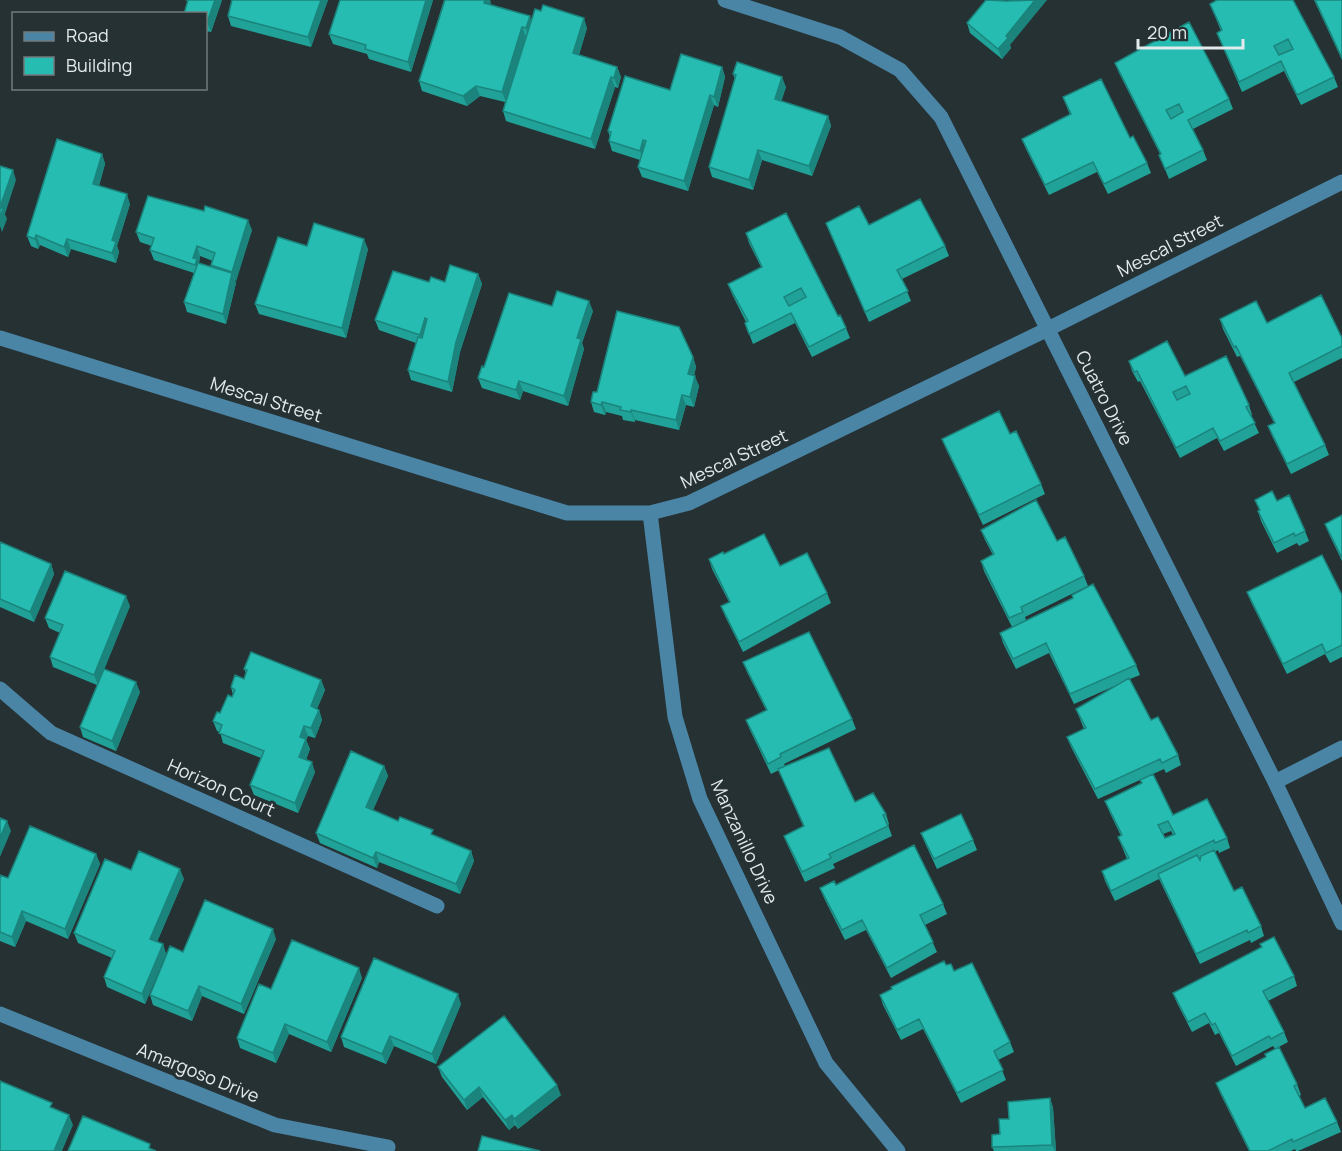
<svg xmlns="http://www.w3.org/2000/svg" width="1342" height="1151" viewBox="0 0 1342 1151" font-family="Manrope,sans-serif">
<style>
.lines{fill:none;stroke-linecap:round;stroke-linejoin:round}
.minor{stroke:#4a85a6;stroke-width:15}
.wall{fill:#21a298;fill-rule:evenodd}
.shaded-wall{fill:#1b847c}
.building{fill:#26bcb1;stroke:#1b847c;stroke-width:1.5;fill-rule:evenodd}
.labels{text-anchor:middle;stroke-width:6;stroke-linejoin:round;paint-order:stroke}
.street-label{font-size:18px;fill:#e4eaec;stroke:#263133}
</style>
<rect width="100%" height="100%" fill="#263133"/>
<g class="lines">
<!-- minor -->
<path class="minor" d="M725,0L840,37L900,70L941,117L1275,782L1342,923
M0,338L567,513H650L689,503L1048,329L1342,182
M650,513L675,717L700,799L826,1063L898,1151
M0,689L51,733L437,906
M1275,782L1342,748
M0,1014L275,1125L388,1147"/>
</g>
<!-- wall -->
<path class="wall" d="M185,0H222L211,32L206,31V14L188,1Z
M328,0L311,47L231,26L228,16Z
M340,0H433L411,72L369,59L367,54L333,44L329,34Z
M444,0H490V4L531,20L587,28L579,55L617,67L621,77L618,88L615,87L595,149L506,121L503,111L505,102L480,96L467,106L422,91L419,81Z
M1293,0L1334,77L1338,87L1301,105L1284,71L1242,92L1221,43L1217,33L1221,31L1210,4Z
M1314,0H1342V60Z
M967,23L1010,45L1011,48L1002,59L970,33Z
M1115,63L1229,99L1233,109L1193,129L1203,150L1207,160L1169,179L1159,155L1160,154L1119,73Z
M722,67L725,77L718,107L714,105L688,191L642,177L638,167L640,160L612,151L609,141L610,137L608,131L670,90Z
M733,74L786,87L781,101L828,116L831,126L812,176L762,160L753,190L712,177L709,167L735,79Z
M1063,97L1130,138L1147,163L1151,173L1108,194L1097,172L1049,195L1026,149L1022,139L1070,115Z
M102,154L105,164L99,186L130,204L117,246L119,252L116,263L71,249L68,257L40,245L38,249L31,246L27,236Z
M826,223L869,225L945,246L949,256L902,279L911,301L869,322Z
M252,230L235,281L236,283L226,324L187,312L184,302L194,273L154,260L150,250L152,246L140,242L136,232ZM200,256L213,261L211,265L212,267L199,263Z
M746,233L838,316L846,328L850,338L812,357L795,323L753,344L745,323L746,322L732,294L728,284L761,267L749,243Z
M307,246L368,249L346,338L259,314L255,304Z
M478,274L482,284L460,352L452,392L411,380L408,370L416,343L379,330L375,320L429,282H445Z
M552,306L593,311L582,343L584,349L568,406L523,391L520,400L482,388L478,378L484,367Z
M1220,319L1267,323L1342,338V358L1294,382L1325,445L1329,455L1291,474L1272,436L1268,426L1274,423L1240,356L1237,357L1223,329Z
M693,357L696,367L694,376L699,386L694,407L686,405L679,430L635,420V422L623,420L622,416L606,412L605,415L594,412L591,402Z
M1129,361L1185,376L1249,405L1252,415L1251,416L1259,433L1224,451L1217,438L1180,458L1140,381L1138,382L1132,371Z
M1010,434L1041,484L1045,494L983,525L946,449L942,439Z
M1255,500L1277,501L1305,531L1309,541L1299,546L1297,543L1277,553L1261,521L1258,511L1259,510Z
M1342,515V561L1329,534L1325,524Z
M981,530L1057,541L1084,576L1088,586L1025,617L1026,620L1136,665L1140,675L1130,679L1151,720L1178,755L1181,765L1166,773L1164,769L1153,774L1173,815L1227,838L1230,848L1219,853L1218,850L1215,852L1234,891L1261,926L1264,936L1251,943L1250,940L1200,964L1159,879L1115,901L1105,881L1102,871L1127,859L1118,837L1121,836L1109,811L1105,801L1141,783L1151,775L1098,799L1071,747L1067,737L1084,729L1076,709L1117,685L1074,704L1049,653L1016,669L1003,643L1000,633L1012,627L984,571L981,561L993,555L985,540ZM1171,831L1173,835L1165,838L1163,834Z
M0,542L51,564L54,574L34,622L0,607Z
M724,554L827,593L831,603L743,652L725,616L721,606L729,602L712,569L709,559Z
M1247,592L1342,595V657L1330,663L1325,654L1287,674L1251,602Z
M130,606L104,669L140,692L116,751L83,737L80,727L97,685L53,667L50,657L60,633L49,628L45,618Z
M743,662L852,719L856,729L784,764L785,766L855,802L886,814L889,824L888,825L892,836L833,864L835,868L805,882L788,846L784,836L803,826L779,770L771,774L750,730L746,720L766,710L747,672Z
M244,669L321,680L325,690L317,709L319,710L322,720L315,738L308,736L306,740L310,749L306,760L315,772L298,813L254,795L250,785L261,758L223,743L220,732L217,731L213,721L232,697L233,695L231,687L244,679L246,673Z
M384,766L388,776L373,810L471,851L474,861L460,894L379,862L377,868L320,843L316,833Z
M921,833L973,840L977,850L937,869L925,843Z
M96,854L100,864L68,939L26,921L15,947L0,941V875L8,878Z
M131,870L184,879L157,942L163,944L166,954L145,1004L107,987L104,977L112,958L78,943L74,933Z
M836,885L943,904L947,914L925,925L937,952L891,978L866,930L845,940L824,898L820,888Z
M276,939L244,1014L202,996L192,1021L153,1005L150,995L183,952Z
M954,971L1010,1042L1014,1052L998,1060L1006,1080L961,1103L923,1029L901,1040L883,1005L880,995Z
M1294,976L1297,986L1268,1001L1284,1032L1288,1042L1275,1049L1273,1046L1236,1066L1219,1033L1215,1035L1209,1023L1192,1032L1177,1003L1173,993Z
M362,978L331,1052L289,1034L276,1063L240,1048L237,1038L271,989Z
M461,1004L436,1064L394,1046L386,1064L344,1047L341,1037Z
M438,1067L561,1095L518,1129L515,1125L509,1130L483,1097L467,1110L442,1077Z
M1216,1083L1297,1084L1301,1095L1299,1096L1305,1108L1337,1122L1341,1132L1298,1151H1296L1295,1149L1291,1151H1249L1220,1093Z
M1050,1098L1053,1108L1056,1151H994L992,1147L1009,1119Z"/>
<!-- shaded-wall -->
<path class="shaded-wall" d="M215,0H222L211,32L207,22Z
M321,0H328L311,47L308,37Z
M426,0H433L411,72L408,62Z
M485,0H490L491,2L488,13L484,3Z
M1035,0H1047L1010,45L1011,48L1002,59L998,49L1006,36Z
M530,16L533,26L529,38L526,28Z
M584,18L587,28L576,63L573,53Z
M522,27L526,37L506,102L502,92Z
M617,67L621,77L618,88L614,78Z
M722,67L725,77L718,107L714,97Z
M611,77L615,87L595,149L591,139Z
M782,77L786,87L779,109L775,99Z
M476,86L480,96L467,106L463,96Z
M710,95L714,105L688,191L684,181Z
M828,116L831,126L812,176L809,166Z
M643,140L647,150L643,161L640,151Z
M758,150L762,160L753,190L749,180Z
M102,154L105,164L96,194L93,184Z
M13,170L16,180L5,214L7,219L2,232L0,226V207Z
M127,194L130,204L117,246L119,252L116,263L112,253V240Z
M248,220L252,230L236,282L232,272Z
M36,235L40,245L38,249L35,239Z
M67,239L71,249L68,257L64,247Z
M364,239L368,249L346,338L342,328Z
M197,246L200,256L199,263L201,269L199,275L193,258Z
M232,273L236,283L226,324L223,314Z
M478,274L482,284L460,352L452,392L448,382L456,342Z
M589,301L593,311L582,343L584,349L568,406L564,396L577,338Z
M425,318L429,328L423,345L420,335Z
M693,357L696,367L692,384L688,374Z
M695,376L699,386L694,407L690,397Z
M519,381L523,391L520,400L516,390Z
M682,395L686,405L679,430L676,420Z
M602,402L606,412L605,415L601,405Z
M631,410L635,420V422L631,412Z
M51,564L54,574L34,622L30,612Z
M126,596L130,606L98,685L94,675Z
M321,680L325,690L314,716L311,706Z
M136,682L140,692L116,751L112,741Z
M319,710L322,720L315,738L311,728Z
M304,726L308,736L306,740L310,749L303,767L299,757L300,737Z
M312,762L315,772L298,813L295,803Z
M384,766L388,776L370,817L366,807Z
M7,821L11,831L0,857V838Z
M471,851L474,861L460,894L456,884Z
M376,852L379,862L377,868L373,858Z
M96,854L100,864L68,939L65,929Z
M180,869L184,879L154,949L150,939Z
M22,911L26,921L15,947L12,937Z
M273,929L276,939L244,1014L241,1004Z
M163,944L166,954L145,1004L142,994Z
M359,968L362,978L331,1052L327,1042Z
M199,986L202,996L192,1021L188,1011Z
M458,994L461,1004L436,1064L432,1054Z
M285,1024L289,1034L276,1063L273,1053Z
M390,1036L394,1046L386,1064L382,1054Z
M557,1085L561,1095L518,1129L514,1119Z
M479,1087L483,1097L467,1110L464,1100Z
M1050,1098L1053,1108L1056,1151H1055L1052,1145Z
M69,1115L73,1125L62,1151H54Z
M512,1115L515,1125L509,1130L505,1120Z"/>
<!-- building -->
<path class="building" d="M188,0H215L207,22H206V14H184Z
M232,0H321L308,37L228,16Z
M340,0H426L408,62L365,49L366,45L329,34Z
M445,0H485L484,3L530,16L526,28L522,27L502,92L476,86L463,96L419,81Z
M986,0L1006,1L1035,0L1006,36L1008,38L998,49L967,23Z
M1217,0H1293L1334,77L1297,95L1281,61L1239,82L1217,33L1222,30L1210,4ZM1288,39L1293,49L1279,55L1274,46Z
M1315,0H1342V58Z
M543,5L584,18L573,53L617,67L614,78L611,77L591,139L503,111L535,9L541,11Z
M1189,22L1229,99L1188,120L1203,150L1165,169L1159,155L1161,154L1115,63ZM1179,104L1183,112L1171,119L1166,110Z
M681,54L722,67L714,97L710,95L684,181L638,167L646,141L643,140L640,151L609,141L611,132L608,131L625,76L670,90Z
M737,62L782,77L775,99L828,116L809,166L758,150L749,180L709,167L736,75L733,74Z
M1101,79L1130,138L1133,136L1147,163L1104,184L1093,162L1045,185L1022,139L1071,114L1063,97Z
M57,139L102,154L93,184L127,194L112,240L116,242L112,253L67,239L64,247L36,235L35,239L27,236Z
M0,166L13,170L0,207Z
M148,196L204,211L205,206L248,220L232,272L211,265L215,253L197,246L193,258L197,259L195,265L150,250L154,238L136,232Z
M920,199L945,246L897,270L908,291L865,312L826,223L859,206L869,225Z
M0,207L3,209L0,218Z
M786,213L838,316L840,315L846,328L809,347L791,313L749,334L745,323L748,321L728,284L762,267L746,233ZM801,288L806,297L789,306L784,297Z
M314,223L364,239L342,328L255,304L278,237L307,246Z
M198,263L232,273L223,314L184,302Z
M450,265L478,274L456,342L448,382L408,370L418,337L422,338L427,319L425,318L420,335L375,320L393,271L429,282L431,277L445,282Z
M557,291L589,301L577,338L581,339L564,396L519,381L516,390L478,378L482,366L484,367L509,293L552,306Z
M1321,295L1342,338V346L1289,373L1325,445L1287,464L1268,426L1275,423L1236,346L1234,347L1220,319L1256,301L1267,323Z
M617,311L679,327L693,357L688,374L695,376L690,397L682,395L676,420L631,410V412L620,410L621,407L602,402L601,405L591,402L593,392H597Z
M1167,341L1185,376L1226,356L1249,405L1246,407L1255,423L1220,441L1213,428L1176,448L1137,371L1134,372L1129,361ZM1186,386L1190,394L1177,400L1173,392Z
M999,411L1010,434L1016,431L1041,484L979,515L942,439Z
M1272,491L1277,501L1289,495L1305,531L1295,536L1294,533L1274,543L1258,511L1260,510L1255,500Z
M1036,500L1057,541L1065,537L1084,576L1021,607L1023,612L1009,618L981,561L994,554L981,530Z
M1342,515V558L1325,524Z
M764,534L780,566L807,553L827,593L739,642L721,606L730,602L709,559L723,552L724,554Z
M0,542L51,564L30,612L0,599Z
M1322,555L1342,595V645L1326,653L1322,644L1283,664L1247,592Z
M65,571L126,596L94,675L50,657L63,625L45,618Z
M1093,584L1136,665L1070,694L1046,643L1013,659L1000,633L1073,598L1072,595Z
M809,632L852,719L780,754L781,757L768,764L746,720L767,710L743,662Z
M251,652L321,680L311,706L319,710L311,728L304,726L300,737L306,739L299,757L312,762L295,803L250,785L264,751L219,733L222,725L213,721L217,712L220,713L228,695L232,697L235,690L231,687L235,675L244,679L247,670L244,669Z
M104,669L136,682L112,741L80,727Z
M1129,678L1151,720L1158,717L1178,755L1162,763L1160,759L1095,789L1067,737L1086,728L1076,709Z
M829,748L855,802L873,793L886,814L883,815L888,826L829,854L831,858L802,872L784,836L804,826L778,769Z
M351,751L384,766L366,807L398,821L400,817L433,830L431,834L471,851L456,884L376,852L373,858L316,833Z
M1153,774L1173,815L1207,799L1227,838L1215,843L1214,840L1111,891L1102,871L1129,858L1118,837L1122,835L1105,801L1142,783L1140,780ZM1168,821L1175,834L1165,838L1158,825Z
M961,814L973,840L934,859L921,833Z
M0,818L7,821L0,838Z
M30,826L96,854L65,929L22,911L12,937L0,932V875L8,878Z
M914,845L943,904L920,915L933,942L887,968L862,920L842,930L820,888L834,881L836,885Z
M1214,850L1234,891L1242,887L1261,926L1248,933L1247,930L1196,954L1158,874L1197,855L1200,860L1201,856Z
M139,851L180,869L150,939L163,944L142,994L104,977L115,951L74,933L105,859L131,870Z
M205,900L273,929L241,1004L199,986L188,1011L150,995L170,946L183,952Z
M1274,937L1294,976L1263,991L1284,1032L1271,1039L1269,1036L1232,1056L1215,1023L1212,1025L1205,1013L1188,1022L1173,993L1262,947L1260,944Z
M292,940L359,968L327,1042L285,1024L273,1053L237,1038L259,984L271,989Z
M374,958L458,994L432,1054L390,1036L382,1054L341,1037Z
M944,961L946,965L951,964L954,971L972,963L1010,1042L994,1051L1003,1070L957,1093L919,1019L897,1030L880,995L892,989L891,987Z
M504,1016L557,1085L514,1119L512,1115L505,1120L479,1087L464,1100L438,1067Z
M1279,1047L1297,1084L1294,1086L1305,1108L1325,1098L1337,1122L1293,1142L1292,1139L1268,1151H1250L1216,1083L1266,1057L1265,1054Z
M0,1081L52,1103L50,1107L69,1115L54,1151H0Z
M1050,1098L1052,1145L992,1147V1135L1000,1134L999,1119H1009L1008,1102Z
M83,1116L150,1144L149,1148L156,1151H68Z
M482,1136L540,1151H478Z"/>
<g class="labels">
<!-- street labels -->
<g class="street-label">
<text transform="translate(1170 246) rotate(-27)" y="6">Mescal Street</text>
<text transform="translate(1104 398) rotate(63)" y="6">Cuatro Drive</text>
<text transform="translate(266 400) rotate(17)" y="6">Mescal Street</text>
<text transform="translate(734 459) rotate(-25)" y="6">Mescal Street</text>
<text transform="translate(221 788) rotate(24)" y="6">Horizon Court</text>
<text transform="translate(744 842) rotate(65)" y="6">Manzanillo Drive</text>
<text transform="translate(198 1073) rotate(22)" y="6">Amargoso Drive</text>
</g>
</g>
<!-- legend -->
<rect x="12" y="12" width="195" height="78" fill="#263133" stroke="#727b7d" stroke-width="1.5"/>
<rect x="24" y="32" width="30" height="9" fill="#4a85a6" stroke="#727b7d" stroke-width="1.5"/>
<text x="66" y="42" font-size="18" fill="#e4eaec">Road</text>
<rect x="24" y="57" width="30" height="18" fill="#26bcb1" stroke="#727b7d" stroke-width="1.5"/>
<text x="66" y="72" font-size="18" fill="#e4eaec">Building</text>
<!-- scale -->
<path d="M1138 39v9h105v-9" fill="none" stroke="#e4eaec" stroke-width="3"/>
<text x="1147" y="39" font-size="18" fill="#e4eaec" stroke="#263133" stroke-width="4.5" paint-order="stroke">20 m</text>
</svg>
